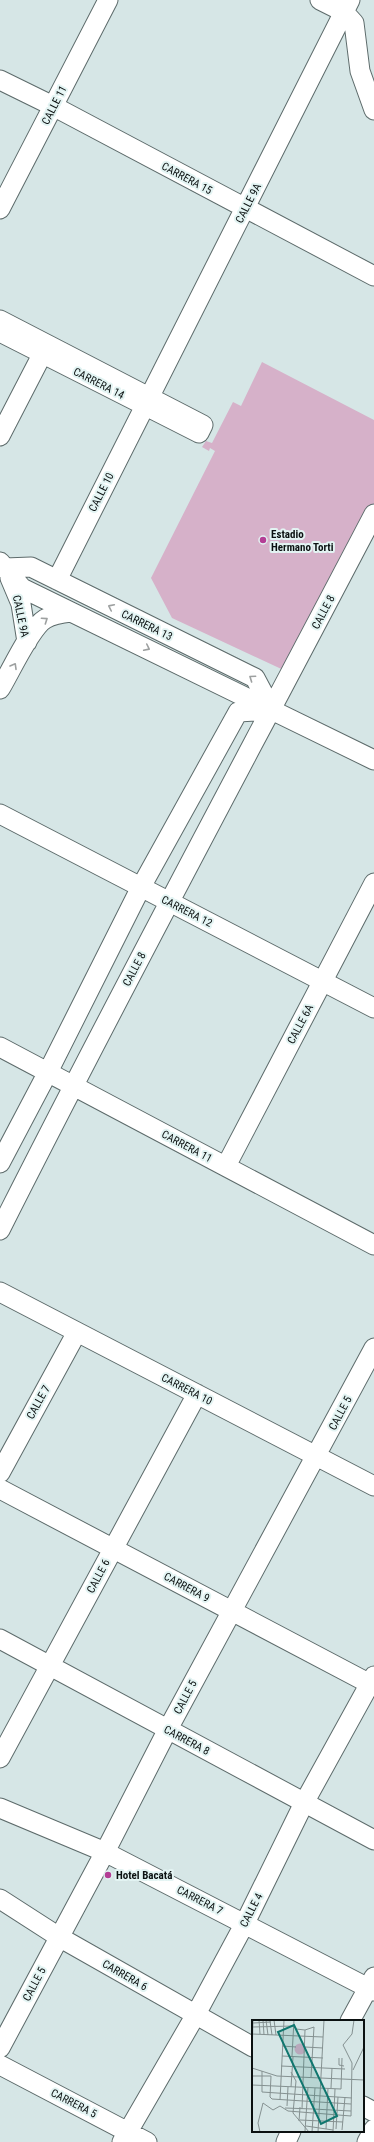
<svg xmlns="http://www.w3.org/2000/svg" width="374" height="2142" viewBox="0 0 374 2142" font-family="'Roboto Condensed',sans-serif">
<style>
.grass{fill:#d6b1c9}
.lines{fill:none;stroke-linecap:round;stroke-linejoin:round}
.minor-casing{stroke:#5d6b6b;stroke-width:21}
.minor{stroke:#fff;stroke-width:19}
.oneway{stroke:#9da0a0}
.poi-dot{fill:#b43e95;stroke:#e3f4f3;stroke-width:1.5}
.labels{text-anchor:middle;stroke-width:4;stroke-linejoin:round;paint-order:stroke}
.street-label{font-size:11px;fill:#0b1111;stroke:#e3f4f3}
.poi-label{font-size:11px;font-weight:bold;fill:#0b1111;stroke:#e3f4f3;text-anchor:start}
.inset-road{fill:none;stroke:#859191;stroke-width:1}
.view{fill:#0f766e;fill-opacity:0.15;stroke:#0f766e;stroke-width:2}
.inset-edge{fill:none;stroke:#0b1111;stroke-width:2}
</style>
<rect width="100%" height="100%" fill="#d6e6e6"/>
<!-- grass -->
<path class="grass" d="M262,362L374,420V503L290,673L172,618L151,578L215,451L210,448L209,451L202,447L206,441L212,443L233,402L241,406Z"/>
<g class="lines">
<!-- minor casing -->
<g class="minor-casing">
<path id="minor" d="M320,0L344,12L354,23L360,71L374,110
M0,80L53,106L374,276
M0,209L108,0
M0,320L203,425L199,433L0,332
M0,436L47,345
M0,562L22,588L374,760
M0,566L5,568L31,567L255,678L272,710
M10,578L21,604L27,642
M57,580L350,0
M0,689C10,673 30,628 45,619C53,614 62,613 71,612
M0,814L374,1008
M0,1047L374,1245
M0,1163L48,1072L141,887L238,712L272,710
M226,1166L374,883
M0,1230C121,989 249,753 374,514
M0,1292L374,1486
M0,1473L77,1332
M0,1489L374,1686
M0,1639L374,1840
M0,1758L197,1394
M0,1808L105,1852L374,1991
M0,1899L59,1937L253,2047
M350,2021L374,1977
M0,2048L105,1852L168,1729L374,1348
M0,2065L147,2142
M363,2106L374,2112
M122,2142L195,2016L245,1923L304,1803L374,1676
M286,2142L291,2131
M367,2142L374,2129"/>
</g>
<!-- minor -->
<use href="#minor" class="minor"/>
</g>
<!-- one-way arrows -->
<defs><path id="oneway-chevron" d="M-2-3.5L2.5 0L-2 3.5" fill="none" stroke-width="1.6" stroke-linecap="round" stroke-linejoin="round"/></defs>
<g class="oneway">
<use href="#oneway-chevron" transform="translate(111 607) rotate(-154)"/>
<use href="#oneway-chevron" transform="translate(45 620) rotate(-34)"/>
<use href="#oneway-chevron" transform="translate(147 648) rotate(26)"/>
<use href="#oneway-chevron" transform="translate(14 666) rotate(-60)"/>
<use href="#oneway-chevron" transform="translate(252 678) rotate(-145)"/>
</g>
<!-- markers -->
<g class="poi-dot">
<circle cx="263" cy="540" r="4"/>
<circle cx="108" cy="1875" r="4"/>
</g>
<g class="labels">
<!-- street labels -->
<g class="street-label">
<text transform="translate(54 105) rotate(-63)" y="4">CALLE 11</text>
<text transform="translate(187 178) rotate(28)" y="4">CARRERA 15</text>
<text transform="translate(248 203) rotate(-63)" y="4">CALLE 9A</text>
<text transform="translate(99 383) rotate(27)" y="4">CARRERA 14</text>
<text transform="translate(101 492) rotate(-63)" y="4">CALLE 10</text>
<text transform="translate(323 612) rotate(-62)" y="4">CALLE 8</text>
<text transform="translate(21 616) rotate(78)" y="4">CALLE 9A</text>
<text transform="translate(147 625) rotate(26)" y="4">CARRERA 13</text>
<text transform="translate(187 911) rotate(27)" y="4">CARRERA 12</text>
<text transform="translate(134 969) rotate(-62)" y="4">CALLE 8</text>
<text transform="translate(300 1024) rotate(-62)" y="4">CALLE 6A</text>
<text transform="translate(187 1146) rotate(28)" y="4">CARRERA 11</text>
<text transform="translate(187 1389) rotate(27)" y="4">CARRERA 10</text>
<text transform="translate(38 1402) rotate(-61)" y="4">CALLE 7</text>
<text transform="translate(340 1413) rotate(-62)" y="4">CALLE 5</text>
<text transform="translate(98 1576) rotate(-62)" y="4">CALLE 6</text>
<text transform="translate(187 1587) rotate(28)" y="4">CARRERA 9</text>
<text transform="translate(185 1697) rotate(-62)" y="4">CALLE 5</text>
<text transform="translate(187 1740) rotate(28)" y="4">CARRERA 8</text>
<text transform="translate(200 1900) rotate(27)" y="4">CARRERA 7</text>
<text transform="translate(251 1910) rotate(-63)" y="4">CALLE 4</text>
<text transform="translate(125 1975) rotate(30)" y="4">CARRERA 6</text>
<text transform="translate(34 1984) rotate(-62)" y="4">CALLE 5</text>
<text transform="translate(74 2103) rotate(27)" y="4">CARRERA 5</text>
</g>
<!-- poi labels -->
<g class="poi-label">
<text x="271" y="538">Estadio<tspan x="271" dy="13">Hermano Torti</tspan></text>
<text x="116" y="1879">Hotel Bacatá</text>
</g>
</g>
<!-- overview -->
<g transform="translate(252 2020)">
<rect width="112" height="112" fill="#d6e6e6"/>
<path d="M42.5 29a5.5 5.5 0 1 1 11 0a5.5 5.5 0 1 1-11 0Z" fill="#d6b1c9"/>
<path class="inset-road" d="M7,0L8,14M11,0L12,15M14,0L16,15M22,0L24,15M18,1L20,15M1,3L19,2M1,7L41,6L44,9L53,10L62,7L59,57M0,14L71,17M30,26L44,27M53,27L71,28M30,36L71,38M40,36L42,0M0,37L1,0M87,38V45L92,46M29,46L93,49M0,48L25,56L112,60M101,50L112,27M10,51V72L100,78M39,52L44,61L41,93L57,112M0,56H19L18,77L20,79L99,84M0,65L89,69L90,38M39,67L41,37M79,68L80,48M28,80L32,0M35,86L36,67M33,88L61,89M50,89L53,10M61,89L99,91M48,100L91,102M47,101L48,87M54,106L81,110M74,109L76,68M84,109L86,77M90,110L93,77M53,111L56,67M8,112L6,103L11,83L21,90L28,86L36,91L99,96L100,43L91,25L100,14L102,0M60,112L63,68M66,112L72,0M81,112L83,69"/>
<path class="view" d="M42,5L85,96L69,104L26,12Z"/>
<rect width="112" height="112" class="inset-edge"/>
</g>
</svg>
